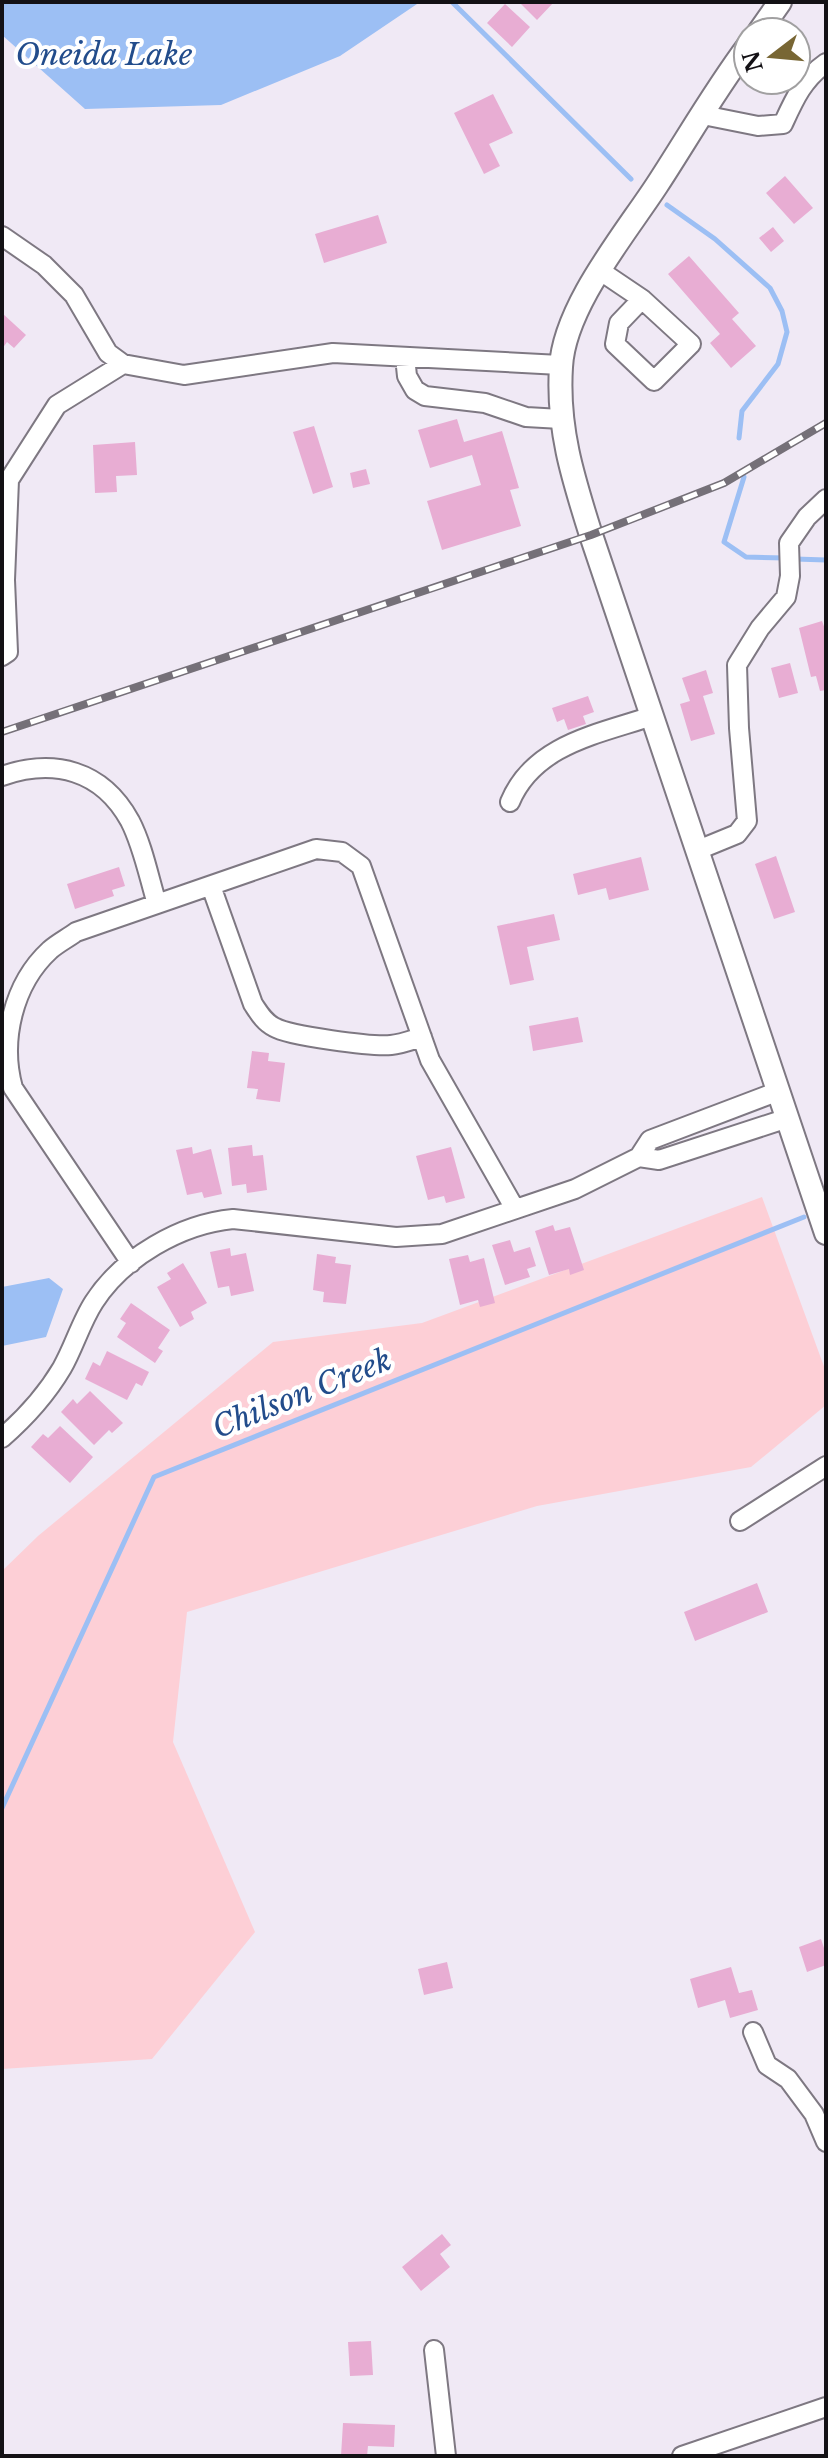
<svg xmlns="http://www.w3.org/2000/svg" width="828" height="2458" viewBox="0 0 828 2458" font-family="'Libre Baskerville',serif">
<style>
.green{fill:#fdcfd6}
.water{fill:#9cbff4}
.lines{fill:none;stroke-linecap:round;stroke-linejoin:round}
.stream{stroke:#9cbff4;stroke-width:5}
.building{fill:#e8add3}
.minor-casing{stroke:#7e7882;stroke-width:22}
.major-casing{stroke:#7e7882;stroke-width:26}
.minor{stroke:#fff;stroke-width:18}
.major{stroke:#fff;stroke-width:22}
.rail-casing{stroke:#757078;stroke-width:8}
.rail{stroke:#fff;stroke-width:5;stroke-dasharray:15;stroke-linecap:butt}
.labels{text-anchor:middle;stroke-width:8;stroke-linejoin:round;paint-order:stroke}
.water-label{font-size:30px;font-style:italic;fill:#224c8b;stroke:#fff}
</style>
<rect width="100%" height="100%" fill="#f0e9f5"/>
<!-- green -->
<path class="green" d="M762,1197L826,1372V1405L751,1467L537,1506L187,1612L173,1742L255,1932L152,2059L2,2069V1571L38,1536L273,1342L422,1323Z"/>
<!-- water -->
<path class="water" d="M2,2H420L340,56L221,105L85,109L2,35Z
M49,1278L63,1289L46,1337L2,1346V1287Z"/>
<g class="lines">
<!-- stream -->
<path class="stream" d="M452,2L631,179
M667,205L715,239L770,288L782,311L787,332L778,364L742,411L739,438
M744,477L724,542L746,557L785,558
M795,559L826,560
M2,1808L154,1477L804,1217"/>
</g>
<!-- building -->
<path class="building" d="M519,2H554L537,20Z
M505,4L530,27L512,47L487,23Z
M493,94L513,133L489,144L500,166L484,174L454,113Z
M785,176L813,208L794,224L766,193Z
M378,215L387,243L324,263L315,234Z
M773,227L784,241L771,252L759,238Z
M689,256L739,313L732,319L756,346L731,368L710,343L720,334L668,274Z
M2,313L26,335L14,348L7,342L2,349Z
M457,419L464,442L502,431L519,488L510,490L521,526L442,550L427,501L481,485L472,455L430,468L418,430Z
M314,426L333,487L313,494L293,432Z
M135,442L137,475L116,476L117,492L95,493L93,445Z
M366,469L370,484L353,488L350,473Z
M822,621L826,632V690L820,691L816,676L811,677L799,628Z
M790,663L798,693L779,698L771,668Z
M706,670L713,693L703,696L715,734L691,741L680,704L690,701L682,678Z
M588,696L594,712L583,716L586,724L568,730L564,719L557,722L552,708Z
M776,856L795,912L774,919L755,864Z
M641,857L649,890L609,900L606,888L578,895L573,874Z
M119,867L125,886L112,890L114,896L75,909L67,884Z
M554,914L560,940L527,947L534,980L510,985L497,926Z
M578,1017L583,1042L533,1051L529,1026Z
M252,1051L269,1053L268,1061L285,1063L280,1102L256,1099L258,1089L247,1088Z
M252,1145L253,1156L263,1155L267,1190L247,1193L246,1184L232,1186L228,1148Z
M192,1147L193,1154L211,1149L222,1194L204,1198L202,1192L187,1195L176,1150Z
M451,1147L465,1198L446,1203L444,1196L428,1200L416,1156Z
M553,1225L555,1231L570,1227L584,1270L570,1275L569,1269L549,1275L535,1231Z
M510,1240L514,1252L530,1247L536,1266L527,1269L530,1277L505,1285L492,1245Z
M230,1248L231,1256L246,1253L254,1291L231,1296L229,1286L218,1288L210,1252Z
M317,1254L336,1257L335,1263L351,1265L346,1304L323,1302L324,1292L313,1290Z
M468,1255L470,1262L484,1258L495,1303L480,1307L478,1300L460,1305L449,1259Z
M183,1263L207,1303L191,1312L194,1319L180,1327L157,1287L171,1279L167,1273Z
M131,1303L170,1330L158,1348L163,1351L155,1363L117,1337L126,1323L120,1319Z
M107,1351L149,1372L142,1386L136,1383L127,1400L85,1379L93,1362L100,1366Z
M90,1391L123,1423L112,1433L109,1430L94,1445L61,1412L73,1399L77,1404Z
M60,1426L93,1457L70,1483L31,1447L43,1434L48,1438Z
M757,1583L768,1612L695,1641L684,1612Z
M821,1939L826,1954V1965L807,1972L799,1947Z
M447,1962L453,1988L424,1995L418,1969Z
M731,1967L739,1993L752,1990L758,2010L730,2018L725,2000L698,2008L690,1979Z
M442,2234L451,2245L440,2254L450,2267L421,2291L402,2267Z
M371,2341L373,2375L350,2376L348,2342Z
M343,2423L395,2425L394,2447L368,2446L367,2456H341Z"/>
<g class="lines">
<!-- minor casing -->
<g class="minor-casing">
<path id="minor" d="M703,115L758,126L783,124C794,100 803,79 826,63
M2,236L44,265L74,295L108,353L123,364L184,375L333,353L560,365
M599,270L642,299L691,344L654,381L615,344L619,323L642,299
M405,357L407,376L415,390L425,396L485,403L526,417L561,419
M2,656L8,652L5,580L9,480L57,405L123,364
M2,776C54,758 102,770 130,821C143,846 149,878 157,904
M510,802C534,744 599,734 652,716
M698,850L737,834L747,821L739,728L737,665L760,628L786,597L790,576L789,543L807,517L826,499
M211,886L253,1004C259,1013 264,1022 274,1027C289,1036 373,1047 391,1045C401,1044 412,1040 422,1037
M779,1091L650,1140L639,1157L659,1160L788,1118
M131,1263L13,1088C0,1041 13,984 50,950C58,943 68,938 76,932L316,849L342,852L361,866L430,1060L515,1209
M2,1438C25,1418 46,1395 62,1368C74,1347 81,1322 94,1302C123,1257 181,1224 233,1219L396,1237L442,1234L575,1189L639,1157
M740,1521L826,1466
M753,2032L767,2065L788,2079L814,2114L826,2142
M434,2350L446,2456
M682,2456L826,2407"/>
</g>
<!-- major casing -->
<g class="major-casing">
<path id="major" d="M759,32L780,2
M748,46C715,90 687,139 657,185C625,234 564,307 561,367C557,428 573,478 591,535L826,1233"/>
</g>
<!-- minor -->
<use href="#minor" class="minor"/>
<!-- major -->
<use href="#major" class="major"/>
<!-- rail casing -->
<g class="rail-casing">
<path id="rail" d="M2,732L591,535L724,483L826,423"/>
</g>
<!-- rail -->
<use href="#rail" class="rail"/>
</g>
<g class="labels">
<!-- water labels -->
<g class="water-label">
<text x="104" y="65">Oneida Lake</text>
<text transform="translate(302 1394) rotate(-22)" y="10">Chilson Creek</text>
</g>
</g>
<!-- border -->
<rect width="828" height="2458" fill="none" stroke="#131115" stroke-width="8"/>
<!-- north arrow -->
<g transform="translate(772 56) rotate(254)"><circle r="38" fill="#ffffff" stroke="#a1a0a1" stroke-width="2"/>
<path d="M0-6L14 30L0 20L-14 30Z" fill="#786634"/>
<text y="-12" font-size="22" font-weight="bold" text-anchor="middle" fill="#131115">N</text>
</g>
</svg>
